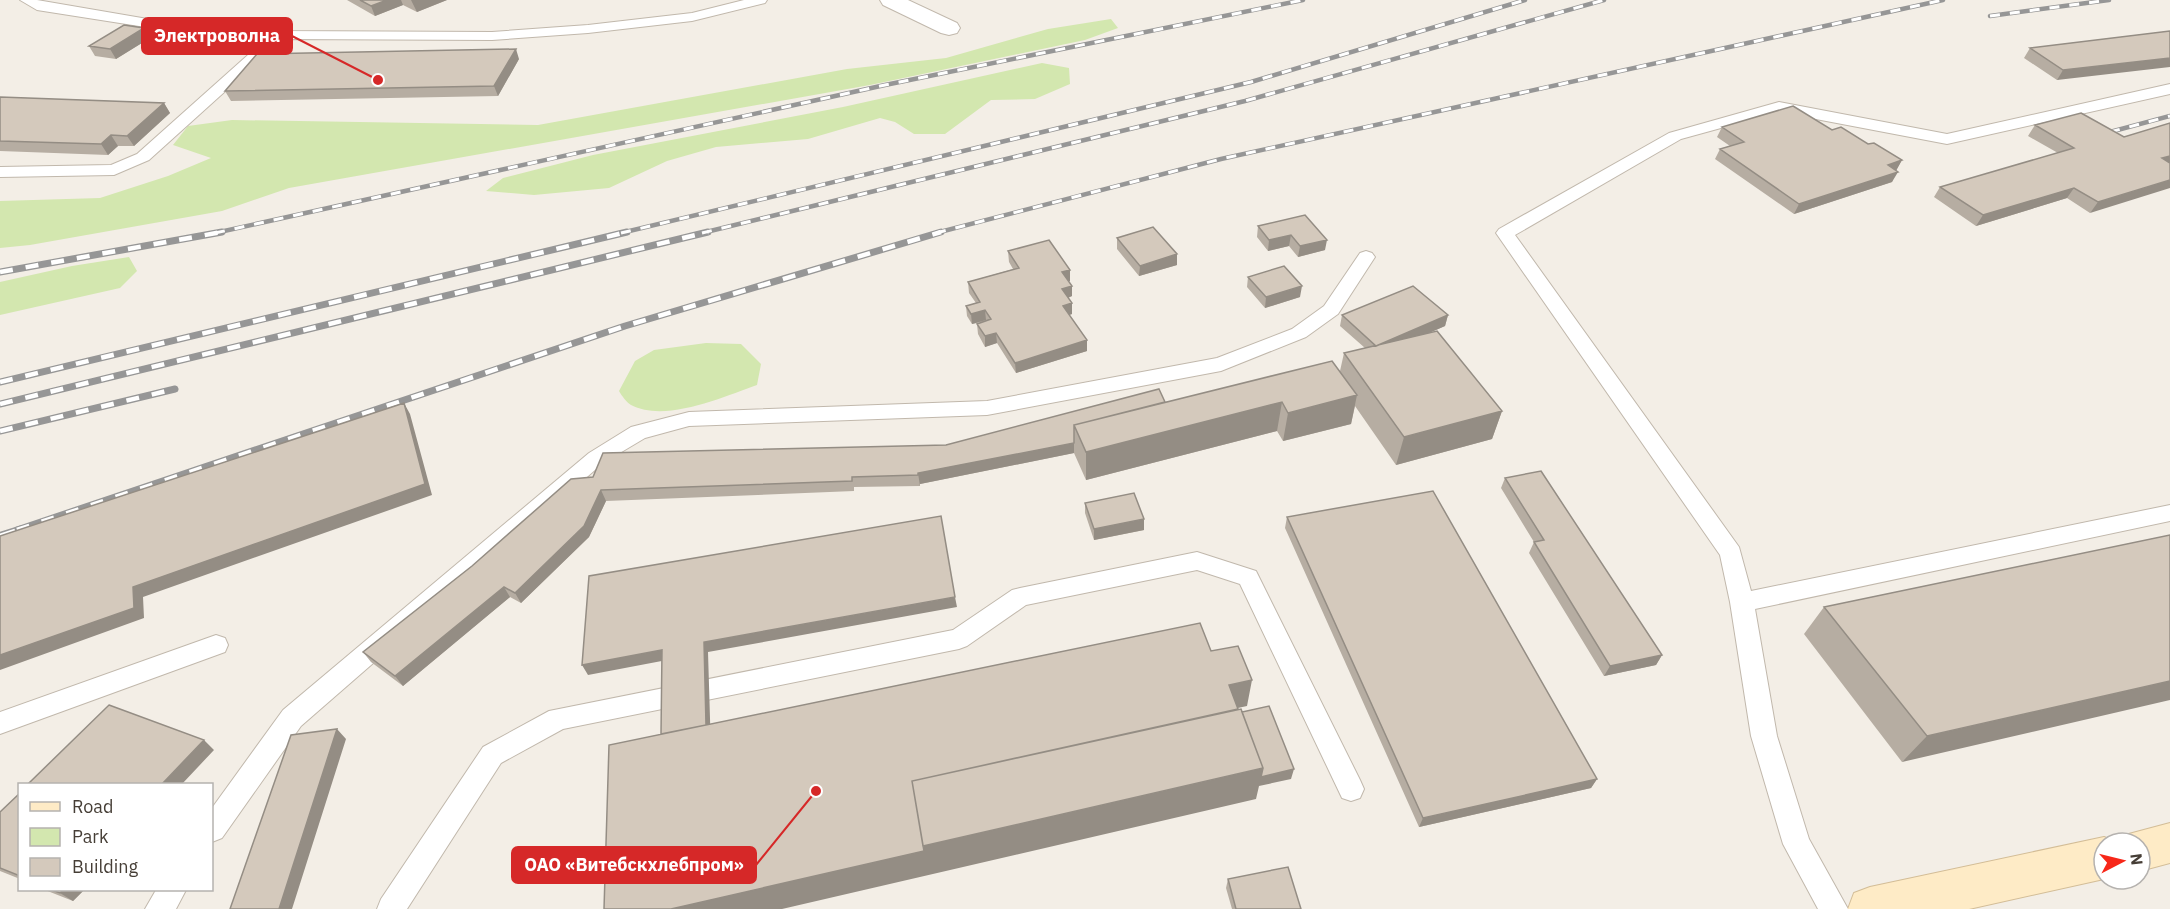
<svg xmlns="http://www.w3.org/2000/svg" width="2170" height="909" viewBox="0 0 2170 909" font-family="'IBM Plex Sans',sans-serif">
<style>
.green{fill:#d3e7af}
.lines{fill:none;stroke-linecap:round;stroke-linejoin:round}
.lane-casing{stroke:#c1b8ac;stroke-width:2}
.street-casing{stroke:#c1b8ac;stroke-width:2}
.secondary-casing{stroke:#d3bd97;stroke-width:2}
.lane{fill:#fff;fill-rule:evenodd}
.street{fill:#fff;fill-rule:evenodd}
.secondary{fill:#feebc6;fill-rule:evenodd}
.rail-far2-casing{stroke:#969696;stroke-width:4.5}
.rail-far1-casing{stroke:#969696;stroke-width:7}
.rail-casing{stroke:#969696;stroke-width:8}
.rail-far2{stroke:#fff;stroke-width:3;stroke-dasharray:10;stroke-linecap:butt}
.rail-far1{stroke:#fff;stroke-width:4.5;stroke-dasharray:13;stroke-linecap:butt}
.rail{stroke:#fff;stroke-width:5;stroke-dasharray:16;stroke-linecap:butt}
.wall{fill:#b6ada2}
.shaded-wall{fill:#948d84}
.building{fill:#d4c9bc;stroke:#948d84;stroke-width:1.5}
.leader{fill:none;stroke:#d62828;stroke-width:2}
.callout-dot{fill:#d62828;stroke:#fff;stroke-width:2}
.callout{fill:#d62828;stroke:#d62828;stroke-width:2}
.callout-label{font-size:18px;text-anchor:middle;font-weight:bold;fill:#fff}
</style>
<rect width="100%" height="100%" fill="#f3eee6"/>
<!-- green -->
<path class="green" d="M1111,19L1118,28L1085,40L870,85L289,188L222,211L30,245L0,248V201L100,198L168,176L211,158L173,145L188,126L232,120L538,125L847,69L946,58L1048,29Z
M1042,63L1069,68L1070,84L1035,99L991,100L945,134H914L895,122L880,118L808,139L716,147L667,161L609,188L534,195L486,191L503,178L593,155L843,107Z
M129,257L137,271L120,288L0,315V282L72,266Z
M706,343L741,344L761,364L757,385C723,397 665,423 631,405C626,402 622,396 619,391L635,361L654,350Z"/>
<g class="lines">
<!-- lane casing -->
<g class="lane-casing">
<path id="lane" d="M20,0H37L171,23L279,31L492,32L588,25L692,13L744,0H767L765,3L692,21L588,33L492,40L283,39L149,160L114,175L0,177V167L111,165L137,154L267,38L171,31L37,10Z
M2170,84V94L1947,144L1779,112L1681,139L1515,235L1739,547L1751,591L2170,505V521L1755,609L1777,736L1809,839L1848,909H1818L1783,844L1751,736L1730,602L1720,555L1496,233L1499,229L1669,133L1779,102L1947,134Z
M1366,251L1372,253L1375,257L1338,314L1306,337L1221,371L987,415L689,426L645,438L603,463L301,726L222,838L212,842V808L283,710L589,453L631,427L689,412L987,401L1217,358L1292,329L1324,306L1360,253Z
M1197,552L1256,571L1360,780L1364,789L1360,798L1351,801L1342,798L1240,584L1197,570L1026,605L967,646L959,649L563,729L501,763L407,909H377L381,899L483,747L549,711L953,630L1012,590L1020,588Z
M216,635L225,638L228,645L225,652L0,734V712Z
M156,890H186L176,909H145Z"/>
</g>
<!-- street casing -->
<g class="street-casing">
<path id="street" d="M880,0H908L957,23L960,28L957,33L949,35L941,33L883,5Z"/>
</g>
<!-- secondary casing -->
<g class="secondary-casing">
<path id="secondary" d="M2170,823V863L2140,871V843H2121L2125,835Z
M2104,837L2119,843H2104V879L1969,909H1848L1854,893L1870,887Z"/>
</g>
<!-- lane -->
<use href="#lane" class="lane"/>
<!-- street -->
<use href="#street" class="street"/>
<!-- secondary -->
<use href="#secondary" class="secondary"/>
<!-- rail-far2 casing -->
<g class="rail-far2-casing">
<path id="rail-far2" d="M1990,16L2109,0
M2110,132L2170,116
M215,233L885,85L1303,0
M621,233L1251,82L1525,0
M702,233L1245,101L1604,0
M936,233L1221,159L1943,0"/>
</g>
<!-- rail-far1 casing -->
<g class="rail-far1-casing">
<path id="rail-far1" d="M0,272L222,232
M0,382L627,232
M0,404L708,232
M0,431L175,389
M17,530L625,326L941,232"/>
</g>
<!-- rail casing -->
<g class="rail-casing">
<path id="rail" d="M0,536L22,529"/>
</g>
<!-- rail-far2 -->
<use href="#rail-far2" class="rail-far2"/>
<!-- rail-far1 -->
<use href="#rail-far1" class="rail-far1"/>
<!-- rail -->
<use href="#rail" class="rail"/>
</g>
<!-- wall -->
<path class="wall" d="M347,0H447L417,12L403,5L375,16Z
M144,28L150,38L116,59L95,56L89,46Z
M2170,31L2057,80L2024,58L2030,48Z
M519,59L498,96L231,101L225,91Z
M0,97L164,103L170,113L134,146H118L108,155L0,151Z
M2170,123L2090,213L2067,198L1976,226L1934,197L1940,187L2058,153L2028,136L2035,125L2124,137Z
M1722,127L1832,130L1868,144L1902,160L1896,170L1892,182L1794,214L1715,159L1720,149L1730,146L1717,137Z
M1305,215L1325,250L1298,257L1289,246L1268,251L1257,237L1258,226Z
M1117,238L1177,254V265L1139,276L1117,249Z
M1008,251L1070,281H1068L1072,286V296L1068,298L1072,314L1069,315L1087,351L1016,373L997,343L985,347L978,334L977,324L987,321L972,324L967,316L966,306L976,303L969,293L968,282L1013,269L1009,262Z
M1248,277L1300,297L1265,308L1247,287Z
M1342,315H1448L1445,326L1429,333L1502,411L1492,439L1396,465L1355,406L1351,424L1283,441L1277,431L1086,480L1074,453L920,484V486L854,487V491L606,501L589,537L521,603L510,597L403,686L371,662L363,652L472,566L571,479L946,445L1165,402L1340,371L1344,353L1365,348L1340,326Z
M1505,478L1662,655L1656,665L1604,676L1529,553L1534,542L1501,488Z
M1085,503L1144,530L1094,540L1085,513Z
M1287,517L1597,779L1591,788L1419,827L1285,528Z
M2170,535L1902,762L1804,634L1824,607Z
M20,793V879L0,871V812Z
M1228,879L1301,909H1232L1226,888Z
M45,890H84L73,901Z"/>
<!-- shaded-wall -->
<path class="shaded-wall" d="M387,0H401L403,5L375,16L371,6Z
M411,0H447L417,12Z
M144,28L150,38L116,59L110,49Z
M516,49L519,59L498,96L494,86Z
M2170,58V67L2057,80L2063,70Z
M164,103L170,113L134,146L127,136Z
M111,135L118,146L108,155L101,144Z
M2170,156V164L2162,158Z
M1902,160L1896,171L1888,165Z
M1898,172L1892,182L1794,214L1799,204Z
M2170,180V188L2090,213L2098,202Z
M2074,188L2067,198L1976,226L1983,215Z
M1291,235L1289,246L1268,251L1269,240Z
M1327,240L1325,250L1298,257L1300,246Z
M1177,254V265L1139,276L1140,266Z
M1070,270V281L1062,283V272Z
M1072,286V296L1062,300V289Z
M1302,286L1300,297L1265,308L1266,297Z
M1072,303V314L1063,317V306Z
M985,310L986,320L972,324L971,314Z
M1448,315L1445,326L1374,357L1376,346Z
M996,333L997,343L985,347V336Z
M1087,340V351L1016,373L1015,363Z
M1357,395L1351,424L1283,441L1288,413Z
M1282,402L1277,431L1086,480V452Z
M404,403L410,414L432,495L143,597L144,618L0,670V655Z
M1502,411L1492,439L1396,465L1404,437Z
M1074,443V453L920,484V486L918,473Z
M601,490L606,501L589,537L521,603L515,593Z
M1144,519V530L1094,540V529Z
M504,587L510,597L403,686L395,676Z
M955,597L957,607L708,652L711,752H661L704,642Z
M662,650L667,660L588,675L582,665Z
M1662,655L1656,665L1604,676L1610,666Z
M1252,680L1247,706L1224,711L1229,685Z
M2170,681V700L1902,762L1927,736Z
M337,729L346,739L292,909H279Z
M204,740L214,750L182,784H162Z
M1263,768L1294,769L1291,779L1259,786L1256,799L782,909H671L923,846Z
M1597,779L1591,788L1419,827L1423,818Z
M63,890H84L73,901L60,893Z"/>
<!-- building -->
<path class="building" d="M360,0H387L371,6Z
M124,25L144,28L110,49L89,46Z
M2170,31V58L2063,70L2030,48Z
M516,49L494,86L225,91L257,54Z
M0,97L164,103L127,136L111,135L101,144L0,141Z
M1793,106L1832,130L1841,127L1868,144L1874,143L1902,160L1888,165L1898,172L1799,204L1720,149L1744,142L1722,127Z
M2081,113L2124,137L2170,123V156L2162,158L2170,163V180L2098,202L2074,188L1983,215L1940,187L2074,148L2035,125Z
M1305,215L1327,240L1300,246L1291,235L1269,240L1258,226Z
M1153,227L1177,254L1140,266L1117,238Z
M1049,240L1070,270L1062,272L1072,286L1062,289L1072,303L1063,306L1087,340L1015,363L996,333L985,336L977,324L991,319L985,310L971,314L966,306L980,302L968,282L1019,268L1008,251Z
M1284,266L1302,286L1266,297L1248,277Z
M1413,286L1448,315L1376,346L1342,315Z
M1437,331L1502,411L1404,437L1344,353Z
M1332,361L1357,395L1288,413L1282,402L1086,452L1074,425Z
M1159,389L1165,402L1074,425V443L918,473V475L852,477V481L601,490L584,526L515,593L504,587L395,676L363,652L472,566L571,479L593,477L603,453L946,445Z
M404,403L425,484L133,587L134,608L0,655V536Z
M1541,471L1662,655L1610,666L1534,542L1544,540L1505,478Z
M1433,491L1597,779L1423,818L1287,517Z
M1134,493L1144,519L1094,529L1085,503Z
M941,516L955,597L704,642L706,725L661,734L662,650L582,665L589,576Z
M2170,535V681L1927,736L1824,607Z
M1200,623L1211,651L1238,646L1252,680L1229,685L1238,709L912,781L924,851L671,909H604L609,745Z
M109,705L204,740L162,784H28Z
M1269,706L1294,769L1261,777L1263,768L1242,712Z
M1241,709L1263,768L923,846L912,781Z
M337,729L279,909H230L291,735Z
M20,793V876L0,868V812Z
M1288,867L1301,909H1236L1228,879Z
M52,890H63L60,893Z"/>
<!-- callouts -->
<path class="leader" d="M378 80L292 36M816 791L756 865"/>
<g class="callout-dot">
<circle cx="378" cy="80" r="6"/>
<circle cx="816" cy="791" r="6"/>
</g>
<g class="callout">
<rect x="142" y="18" width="150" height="36" rx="6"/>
<rect x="512" y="847" width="244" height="36" rx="6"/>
</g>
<g class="callout-label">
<text x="217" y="42">Электроволна</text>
<text x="634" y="871">ОАО «Витебскхлебпром»</text>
</g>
<!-- legend -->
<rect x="18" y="783" width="195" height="108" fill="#ffffff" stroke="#b5b2af" stroke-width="1.5"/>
<rect x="30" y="802" width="30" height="9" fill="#feebc6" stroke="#b5b2af" stroke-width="1.5"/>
<text x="72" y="813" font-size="18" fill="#463e36">Road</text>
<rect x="30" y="828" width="30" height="18" fill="#d3e7af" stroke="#b5b2af" stroke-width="1.5"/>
<text x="72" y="843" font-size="18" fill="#463e36">Park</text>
<rect x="30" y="858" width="30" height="18" fill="#d4c9bc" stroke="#b5b2af" stroke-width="1.5"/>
<text x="72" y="873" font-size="18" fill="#463e36">Building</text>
<!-- north arrow -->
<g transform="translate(2122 861) rotate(83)"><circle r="28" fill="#ffffff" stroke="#b5b2af" stroke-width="1.5"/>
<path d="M0-4.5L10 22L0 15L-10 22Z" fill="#f72719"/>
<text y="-9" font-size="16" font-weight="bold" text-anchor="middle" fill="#463e36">N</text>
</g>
</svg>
